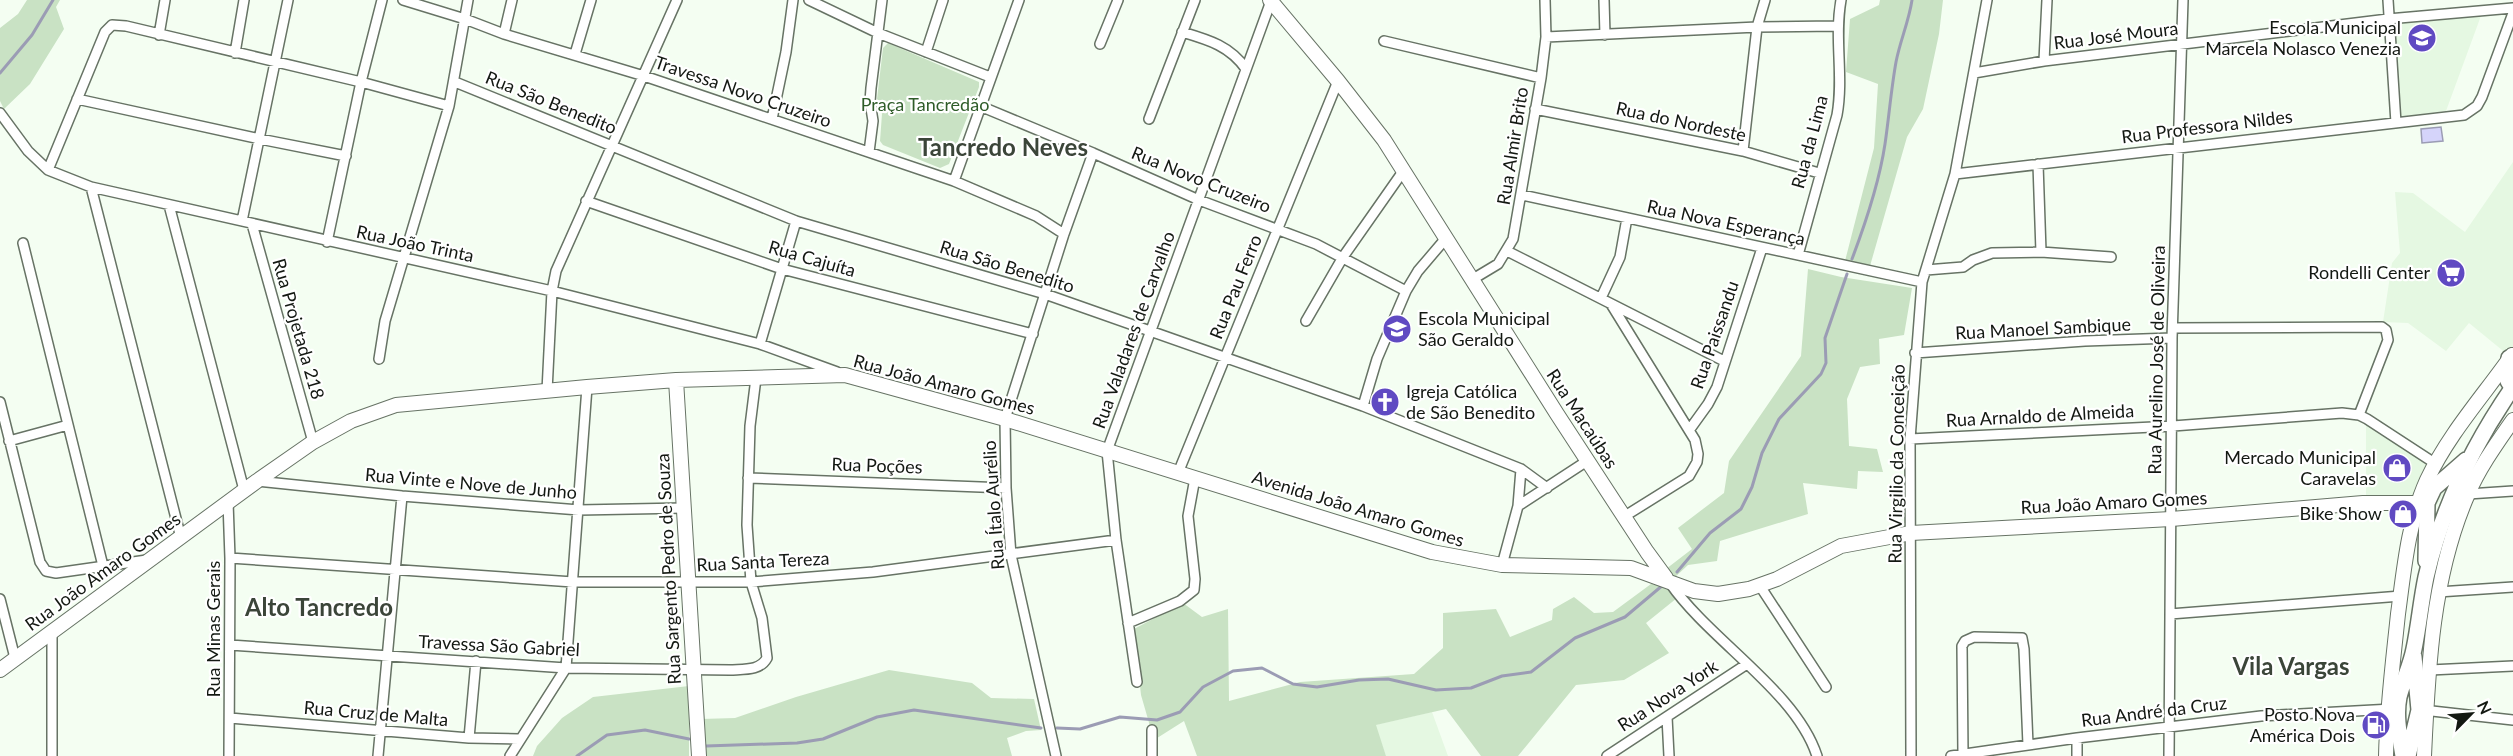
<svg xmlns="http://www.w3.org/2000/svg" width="2513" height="756" viewBox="0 0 2513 756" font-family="Lato,sans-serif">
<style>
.built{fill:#e5f8e2}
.green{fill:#c9e2c4}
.water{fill:#d5d4fa;stroke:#9b9cb4;stroke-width:1.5}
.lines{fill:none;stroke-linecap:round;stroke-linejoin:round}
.stream{stroke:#9b9cb4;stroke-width:3}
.street-casing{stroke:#677365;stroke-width:12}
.secondary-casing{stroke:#677365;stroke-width:16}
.primary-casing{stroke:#677365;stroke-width:18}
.street{stroke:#fff;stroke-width:9}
.secondary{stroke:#fff;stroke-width:14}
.primary{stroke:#fff;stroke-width:15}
.labels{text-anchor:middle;stroke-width:4.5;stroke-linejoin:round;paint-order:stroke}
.poi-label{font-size:18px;fill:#131812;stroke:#fff;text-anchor:end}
.street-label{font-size:18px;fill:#131812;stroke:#fff}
.park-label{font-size:18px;fill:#2f5c29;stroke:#fff}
.district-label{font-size:24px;font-weight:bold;fill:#3b4539;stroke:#fff}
</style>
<rect width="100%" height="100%" fill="#f4fef2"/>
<!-- built -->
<path class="built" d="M2482,13L2446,111L2390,118L2384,24Z
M2513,162V359L2469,323L2446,351L2408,323L2383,322L2392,263L2400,253L2395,192L2413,193L2465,232Z
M2366,424L2454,475L2433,512L2366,498Z
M1432,712L1448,756H1386L1375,725Z"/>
<!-- green -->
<path class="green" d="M27,0H60L56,7L64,29L30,84L4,109L0,101V28L18,14Z
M1880,0H1943L1939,34L1923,109L1907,137L1870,266L1845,261L1874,148L1878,84L1846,72L1850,19L1879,5Z
M888,43L979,82V87L949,164L940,168L883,145L880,141L882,114L877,99L883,48Z
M1808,269L1841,277L1912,288L1904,335L1879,339L1880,364L1860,367L1847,399L1849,446L1877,449L1883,472L1858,471L1857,489L1803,483L1808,514L1720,541L1717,561L1688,565L1673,579L1666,569L1692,549L1678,528L1724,493L1729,461L1801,356Z
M1651,584L1665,586L1677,598L1646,623L1669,653L1624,680L1576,685L1518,756H1481L1446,709L1376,725L1386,756H1197L1184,721L1154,740L1141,695L1134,629L1183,603L1202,617L1228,609L1229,701L1300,682L1414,674L1443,648V613L1496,609L1510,637L1552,620L1553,609L1574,597L1594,613L1613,612Z
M889,670L972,683L991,698L1034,699L1041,730L1026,731L1007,738L1012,756H704L701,719L735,718L796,697Z
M689,686V756H533L537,746L562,718L593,697Z"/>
<!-- water -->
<path class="water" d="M2441,127L2443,141L2422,143L2421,129Z"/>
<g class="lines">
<!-- stream -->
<path class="stream" d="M0,73L32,35L53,0
M1852,259C1866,222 1879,184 1885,144C1889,117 1891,90 1896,62C1900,41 1909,21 1912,0
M1677,572L1710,533L1741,509L1752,487L1762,453L1779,419L1821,374L1826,363L1825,338L1847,274
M1057,728L1080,729L1120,717L1157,720L1180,712L1203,687L1233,671L1262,668L1293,684L1317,687L1359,680L1388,679L1436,690L1471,688L1502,676L1531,672L1575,638L1625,617L1663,585
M706,746L797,743L823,739L877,717L914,710L1041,728
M577,756L607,735L645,730L689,739"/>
<!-- street casing -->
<g class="street-casing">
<path id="street" d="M403,0L465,19L504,34L644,76L954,181L1036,216L1064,234
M809,0L878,33L990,77
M1604,0L1605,35
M2388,0L2396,123
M1182,32C1209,40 1230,46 1246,69
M504,34L512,0
M159,35L165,0
M1546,37L1757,27L1836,26
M1384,41L1541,78
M1100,44L1118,0
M926,52L943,0
M235,53L244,0
M575,54L591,0
M2044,61L2047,0
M1974,73L2044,61L2388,19L2513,8
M455,82L796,221L1045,294L1363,406L1521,469L1547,488
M77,99L260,139L346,156
M980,106L1093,153L1199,200L1316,244L1406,291
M1535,109L1743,151L1819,173
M0,113L28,151L48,170L91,187L552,291L760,344L837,372
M772,119L786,52L793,0
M1149,119L1195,0
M1743,151L1757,27L1765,0
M869,152L873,121L870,102L871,88L882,0
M2038,164L2041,252
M48,170L105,32L112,25L126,26L361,82L449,106
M1955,174L2464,115L2477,106L2482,97L2513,13
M954,181L1019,0
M91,187L181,538
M1522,195L1922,282
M586,201L782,269L1033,334
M169,205L244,490
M242,221L288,0
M252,224L313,442
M327,242L361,82L382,0
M23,243L103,566
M1507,251L1724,361
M1798,255L1837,115C1844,76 1834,39 1841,0
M1926,270L1963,267L1973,260L1992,253L2041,252L2111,257
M1473,279L1498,264L1513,239L1541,78L1546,37L1545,0
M1601,298L1620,257L1627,218
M1611,304L1695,440L1698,454L1697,462L1689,476L1625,516
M1306,321L1343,257L1404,170
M2173,328L2382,327L2386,330L2388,340L2359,415
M760,344L796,221
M1915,353L2085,341L2172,338
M379,359L385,321L449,106L468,0
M547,391L552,291L556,271L677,0
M0,402L40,562L46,571L56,573L147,560
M1363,406L1377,359L1406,291L1418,271L1447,237
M1690,429L1708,404L1717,387L1762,248
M1910,439L2173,426L2342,413L2359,415L2367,419L2436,464
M9,441L68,425
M1178,473L1338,81
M748,478L1006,488
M257,481L402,496L579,510L684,508
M2468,494L2513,491
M228,502L230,558L229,756
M1518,506L1587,461
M230,558L573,582H751L873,572L1116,540
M1502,565L1518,506L1521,469
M1670,583C1710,641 1796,691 1817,756
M1760,586L1826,687
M2438,592L2513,587
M0,599L15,658
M2170,614L2401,596
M1128,623L1180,601L1194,590L1195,579L1188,516L1195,478
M230,645L566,668L730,670C744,669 760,671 767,658L762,618L751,582L747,525L750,426L756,378
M2430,670L2513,666
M1137,682L1116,540L1107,451L1271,1
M2423,710L2513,720
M1667,717L1669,756
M230,718L469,738L519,739
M469,738L476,661
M2077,738V756
M1963,754L1962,646L1965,641L1974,637L2022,638L2024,649L2028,745
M52,756V630
M378,756L402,496
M510,756L566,668L587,387
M1056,756L1011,555L1006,488L1005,419L1064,234L1093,153
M1152,756V730
M1607,756L1747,664
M1911,756L1910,439L1922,282L1955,174L1987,0
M1951,756L2077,738L2261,716L2392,709
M2169,756L2172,338L2183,0"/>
</g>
<!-- secondary casing -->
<g class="secondary-casing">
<path id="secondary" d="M1270,0L1338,81L1384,140L1557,414L1647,552L1666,578
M676,380L699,756
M0,670L257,481L313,442L351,421L396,405L587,387L676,380L845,375L1005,419L1432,552L1502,565L1631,568L1694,591L1718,594L1749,589L1777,579L1841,546L1911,533L2171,519L2363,503H2427
M2386,756C2387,708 2393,662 2398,614C2404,570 2408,522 2427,480C2448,435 2483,396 2512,355
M2424,756C2428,668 2432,576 2468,494C2479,468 2497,443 2513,420"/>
</g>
<!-- primary casing -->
<g class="primary-casing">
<path id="primary" d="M2509,358L2508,381L2513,389
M2426,561L2427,503L2434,488L2466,460
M2403,756C2400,737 2395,717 2399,697C2403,681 2411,665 2414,649C2419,625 2421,601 2426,577C2442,508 2473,445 2513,387
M2408,756L2419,710L2414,657"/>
</g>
<!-- street -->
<use href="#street" class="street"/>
<!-- secondary -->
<use href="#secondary" class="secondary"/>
<!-- primary -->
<use href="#primary" class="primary"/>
</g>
<!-- icons -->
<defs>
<g id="school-disc" transform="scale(1.5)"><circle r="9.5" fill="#604ac2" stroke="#fff"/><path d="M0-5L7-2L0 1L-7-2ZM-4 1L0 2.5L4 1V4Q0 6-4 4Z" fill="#fff"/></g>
<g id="supermarket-disc" transform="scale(1.5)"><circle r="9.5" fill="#604ac2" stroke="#fff"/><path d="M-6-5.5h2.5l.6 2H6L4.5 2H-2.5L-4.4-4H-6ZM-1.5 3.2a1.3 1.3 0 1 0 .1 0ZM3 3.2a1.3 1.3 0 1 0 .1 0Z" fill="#fff"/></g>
<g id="church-disc" transform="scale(1.5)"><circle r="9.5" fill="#604ac2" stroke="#fff"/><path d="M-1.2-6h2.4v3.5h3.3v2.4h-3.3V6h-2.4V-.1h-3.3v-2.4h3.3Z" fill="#fff"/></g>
<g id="shop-disc" transform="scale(1.5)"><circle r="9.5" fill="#604ac2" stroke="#fff"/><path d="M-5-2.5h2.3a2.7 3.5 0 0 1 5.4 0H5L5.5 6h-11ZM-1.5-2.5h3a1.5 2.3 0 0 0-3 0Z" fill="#fff"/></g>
<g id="fuel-disc" transform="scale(1.5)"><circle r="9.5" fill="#604ac2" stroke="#fff"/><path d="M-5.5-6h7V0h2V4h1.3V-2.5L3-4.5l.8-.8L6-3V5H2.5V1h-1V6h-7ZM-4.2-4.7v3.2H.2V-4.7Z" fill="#fff"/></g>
</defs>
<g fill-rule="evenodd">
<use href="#school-disc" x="2422" y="38"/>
<use href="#supermarket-disc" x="2451" y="273"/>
<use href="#school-disc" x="1397" y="329"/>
<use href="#church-disc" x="1385" y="402"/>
<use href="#shop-disc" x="2397" y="468"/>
<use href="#shop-disc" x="2403" y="514"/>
<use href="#fuel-disc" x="2376" y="725"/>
</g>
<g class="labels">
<!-- poi labels -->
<g class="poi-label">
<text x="2401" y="34">Escola Municipal<tspan x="2401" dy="21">Marcela Nolasco Venezia</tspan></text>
<text x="2430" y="279">Rondelli Center</text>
<text x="1418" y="325" text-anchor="start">Escola Municipal<tspan x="1418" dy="21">São Geraldo</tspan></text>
<text x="1406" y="398" text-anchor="start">Igreja Católica<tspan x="1406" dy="21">de São Benedito</tspan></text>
<text x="2376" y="464">Mercado Municipal<tspan x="2376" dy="21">Caravelas</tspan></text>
<text x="2382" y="520">Bike Show</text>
<text x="2355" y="721">Posto Nova<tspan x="2355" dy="21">América Dois</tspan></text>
</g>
<!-- street labels -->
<g class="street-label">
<text transform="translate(2116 36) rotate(-7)" y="6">Rua José Moura</text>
<text transform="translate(743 92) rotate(19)" y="6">Travessa Novo Cruzeiro</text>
<text transform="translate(551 103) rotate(22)" y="6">Rua São Benedito</text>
<text transform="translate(1681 122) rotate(12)" y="6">Rua do Nordeste</text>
<text transform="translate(2207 127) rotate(-7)" y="6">Rua Professora Nildes</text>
<text transform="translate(1810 142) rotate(-75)" y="6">Rua da Lima</text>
<text transform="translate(1513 146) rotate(-81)" y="6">Rua Almir Brito</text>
<text transform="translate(1201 180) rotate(22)" y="6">Rua Novo Cruzeiro</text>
<text transform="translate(1726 223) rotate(12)" y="6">Rua Nova Esperança</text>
<text transform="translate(415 244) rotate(12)" y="6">Rua João Trinta</text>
<text transform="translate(812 259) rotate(16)" y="6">Rua Cajuíta</text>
<text transform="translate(1007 267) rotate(17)" y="6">Rua São Benedito</text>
<text transform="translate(1236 287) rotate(-68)" y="6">Rua Pau Ferro</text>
<text transform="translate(298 329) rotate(74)" y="6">Rua Projetada 218</text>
<text transform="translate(2043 329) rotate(-3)" y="6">Rua Manoel Sambique</text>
<text transform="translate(1134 330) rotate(-70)" y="6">Rua Valadares de Carvalho</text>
<text transform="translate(1715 335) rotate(-71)" y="6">Rua Paissandu</text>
<text transform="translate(2157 360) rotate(-89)" y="6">Rua Aurelino José de Oliveira</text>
<text transform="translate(944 385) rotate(15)" y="6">Rua João Amaro Gomes</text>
<text transform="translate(2040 416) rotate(-3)" y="6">Rua Arnaldo de Almeida</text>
<text transform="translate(1582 419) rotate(57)" y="6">Rua Macaúbas</text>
<text transform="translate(1897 464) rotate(-89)" y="6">Rua Virgilio da Conceição</text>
<text transform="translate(877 466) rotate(2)" y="6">Rua Poções</text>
<text transform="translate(471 484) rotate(5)" y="6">Rua Vinte e Nove de Junho</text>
<text transform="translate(2114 503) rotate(-3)" y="6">Rua João Amaro Gomes</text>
<text transform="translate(994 505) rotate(-94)" y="6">Rua Ítalo Aurélio</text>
<text transform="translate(1358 509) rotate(17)" y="6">Avenida João Amaro Gomes</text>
<text transform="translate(763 562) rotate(-3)" y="6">Rua Santa Tereza</text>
<text transform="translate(669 569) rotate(-93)" y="6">Rua Sargento Pedro de Souza</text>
<text transform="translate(103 572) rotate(-36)" y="6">Rua João Amaro Gomes</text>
<text transform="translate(214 629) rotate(-90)" y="6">Rua Minas Gerais</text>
<text transform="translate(499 646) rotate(3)" y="6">Travessa São Gabriel</text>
<text transform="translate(1668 696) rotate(-33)" y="6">Rua Nova York</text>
<text transform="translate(2154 712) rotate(-7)" y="6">Rua André da Cruz</text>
<text transform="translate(376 714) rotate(5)" y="6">Rua Cruz de Malta</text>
</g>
<!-- park labels -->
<g class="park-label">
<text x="925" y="111">Praça Tancredão</text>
</g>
<!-- district labels -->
<g class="district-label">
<text x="1003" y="156">Tancredo Neves</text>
<text x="319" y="616">Alto Tancredo</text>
<text x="2291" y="675">Vila Vargas</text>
</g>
</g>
<!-- north arrow -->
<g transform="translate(2471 714) rotate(65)" stroke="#ffffff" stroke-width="4.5" paint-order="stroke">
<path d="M0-4.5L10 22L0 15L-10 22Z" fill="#131812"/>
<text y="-9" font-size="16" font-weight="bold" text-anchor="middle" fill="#131812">N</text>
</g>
</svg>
